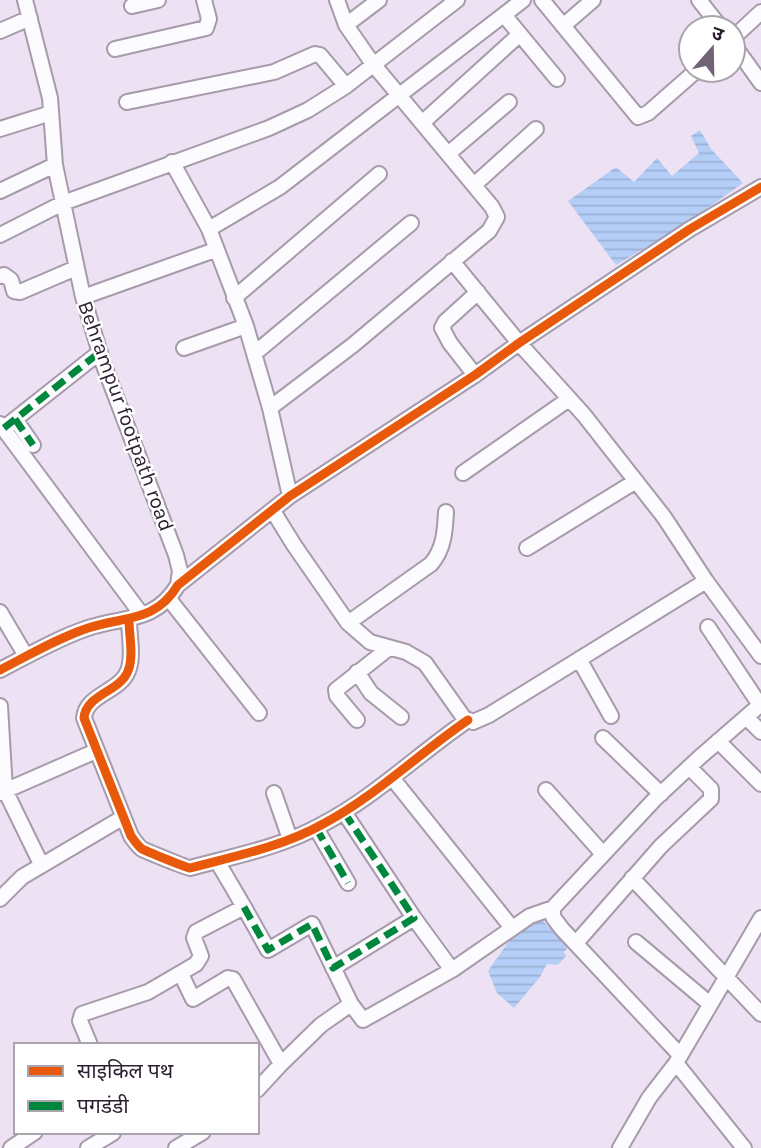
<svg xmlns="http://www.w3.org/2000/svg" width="761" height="1148" viewBox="0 0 761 1148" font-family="Karla,'Noto Sans Devanagari',sans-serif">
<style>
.water{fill:url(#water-rules)}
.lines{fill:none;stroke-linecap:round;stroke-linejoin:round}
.minor-casing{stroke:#a69aab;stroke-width:18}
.minor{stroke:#fcfbfd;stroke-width:14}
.quiet{stroke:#00873e;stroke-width:7;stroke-dasharray:14 7;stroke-linecap:butt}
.cycleway-casing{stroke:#fff;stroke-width:13}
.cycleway{stroke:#e8590c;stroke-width:9}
.labels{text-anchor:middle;stroke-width:5;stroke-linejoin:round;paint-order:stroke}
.street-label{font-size:21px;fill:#2b1e31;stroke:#fff}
</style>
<defs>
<pattern id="water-rules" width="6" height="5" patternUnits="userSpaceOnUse" patternTransform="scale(1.75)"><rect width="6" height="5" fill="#b4cef7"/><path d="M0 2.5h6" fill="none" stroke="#9bb0d4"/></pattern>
</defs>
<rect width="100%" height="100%" fill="#ede2f3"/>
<!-- water -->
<path class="water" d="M700,130L711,149L743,183L678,229L616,265L568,201L616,167L634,182L657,158L672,176L699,153L691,136Z
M541,919L566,944L567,949L564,952L566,956L558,965L547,964L540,977L514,1008L497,993L488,971L511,938V931Z"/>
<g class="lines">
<!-- minor casing -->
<g class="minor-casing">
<path id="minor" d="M25,0L50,98L55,165L83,297L103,363L176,555L180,571L178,585
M542,0L638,117L648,113L697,70
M699,0L721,28
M132,6L158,0
M504,15L557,79
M346,25L379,0
M563,26L593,0
M0,31L30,18
M733,38L761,12
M733,44L761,83
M115,49L206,28L209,19L204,0
M127,102L274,72L315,54L320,55L346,86
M422,123L520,34
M0,129L51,113
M448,154L509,102
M172,162L209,229L246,326L270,408L290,496
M474,185L536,129
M0,191L55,165
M209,229L280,187L523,0
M0,235L63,203L269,128L308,110L346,86L457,0
M452,261L519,343L584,415L664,517L706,581L761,656
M0,276L4,275L11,280L14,291L20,292L76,268
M83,297L215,250
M234,298L379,174
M184,348L246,326
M255,353L411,223
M475,375L450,343L442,328L445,322L478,292
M270,408L353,345L489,231L497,217L492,207L373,64L346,25L337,0
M15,419L33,445
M0,424L142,615
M4,428L100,352
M463,473L569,399
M273,511L294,545L348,623L370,642L406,652L425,663L464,718L473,722L489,715L706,581
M527,548L636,481
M169,599L259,713
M0,612L26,656
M129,620C129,635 134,657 128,671C120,692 86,694 84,718L131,836C134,840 137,845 142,849C146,851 187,868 190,868C235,856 282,847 323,824C376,796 418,754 468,720
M348,623L431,564C444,549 445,531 446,512
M708,627L760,705
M579,659L611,716
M0,670C29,655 58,638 88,628C124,616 155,623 178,585L290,496L475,375L519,343L690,229L761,187
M357,672L371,693L401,717
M0,706L5,790L41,864
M746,717L761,732
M357,720L337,696L336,690L389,648
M603,738L661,794
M718,741L761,784
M393,779L512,928
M546,790L603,854
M0,793L96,751
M274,793L290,839
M344,812L414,918L452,970
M316,828L348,883
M632,878L761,1014
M0,899L22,877L122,818
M244,907L268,950L312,924L351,1004
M636,942L710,1004
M576,943L661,846L711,799V789L689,767
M333,968L414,918
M181,974L193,999L228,978L233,979L281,1064
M90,1045L80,1021L82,1014L148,992L196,964L201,956L194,938L196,932L244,907L217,861
M680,1055L562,929L553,917V908L654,800L700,757L761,704
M676,1063L744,1148
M257,1090L281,1064L321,1025L351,1004L363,1020L452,970L530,916L553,908
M11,1148L35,1132
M88,1148L113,1133
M176,1148L203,1132
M620,1148L649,1098L676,1063L761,918"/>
</g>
<!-- minor -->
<use href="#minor" class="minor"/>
<!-- quiet -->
<path class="quiet" d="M15,419L33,445
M4,428L100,352
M316,828L348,883
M244,907L268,950L312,924L333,968L414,918L344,812"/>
<!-- cycleway casing -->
<g class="cycleway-casing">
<path id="cycleway" d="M129,620C129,635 134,657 128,671C120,692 86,694 84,718L131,836C134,840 137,845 142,849C146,851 187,868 190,868C235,856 282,847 323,824C376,796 418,754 468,720
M0,670C29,655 58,638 88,628C124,616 155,623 178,585L290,496L475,375L519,343L690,229L761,187"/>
</g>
<!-- cycleway -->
<use href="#cycleway" class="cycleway"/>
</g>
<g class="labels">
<!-- street labels -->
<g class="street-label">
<text transform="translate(126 416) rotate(70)" y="7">Behrampur footpath road</text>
</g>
</g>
<!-- legend -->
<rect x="14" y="1043" width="245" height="91" fill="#ffffff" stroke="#aaa5ad" stroke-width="2"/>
<rect x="28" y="1066" width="35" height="10" fill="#e8590c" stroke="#aaa5ad" stroke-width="2"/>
<text x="77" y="1078" font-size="21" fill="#2b1e31">साइकिल पथ</text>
<rect x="28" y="1101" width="35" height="10" fill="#00873e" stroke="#aaa5ad" stroke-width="2"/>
<text x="77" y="1113" font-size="21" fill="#2b1e31">पगडंडी</text>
<!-- north arrow -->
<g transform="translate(712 49) rotate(20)"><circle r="33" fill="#ffffff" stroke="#aaa5ad" stroke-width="2"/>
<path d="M0-5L12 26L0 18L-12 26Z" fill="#6f6375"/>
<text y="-10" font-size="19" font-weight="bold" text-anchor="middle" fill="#2b1e31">उ</text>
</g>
</svg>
